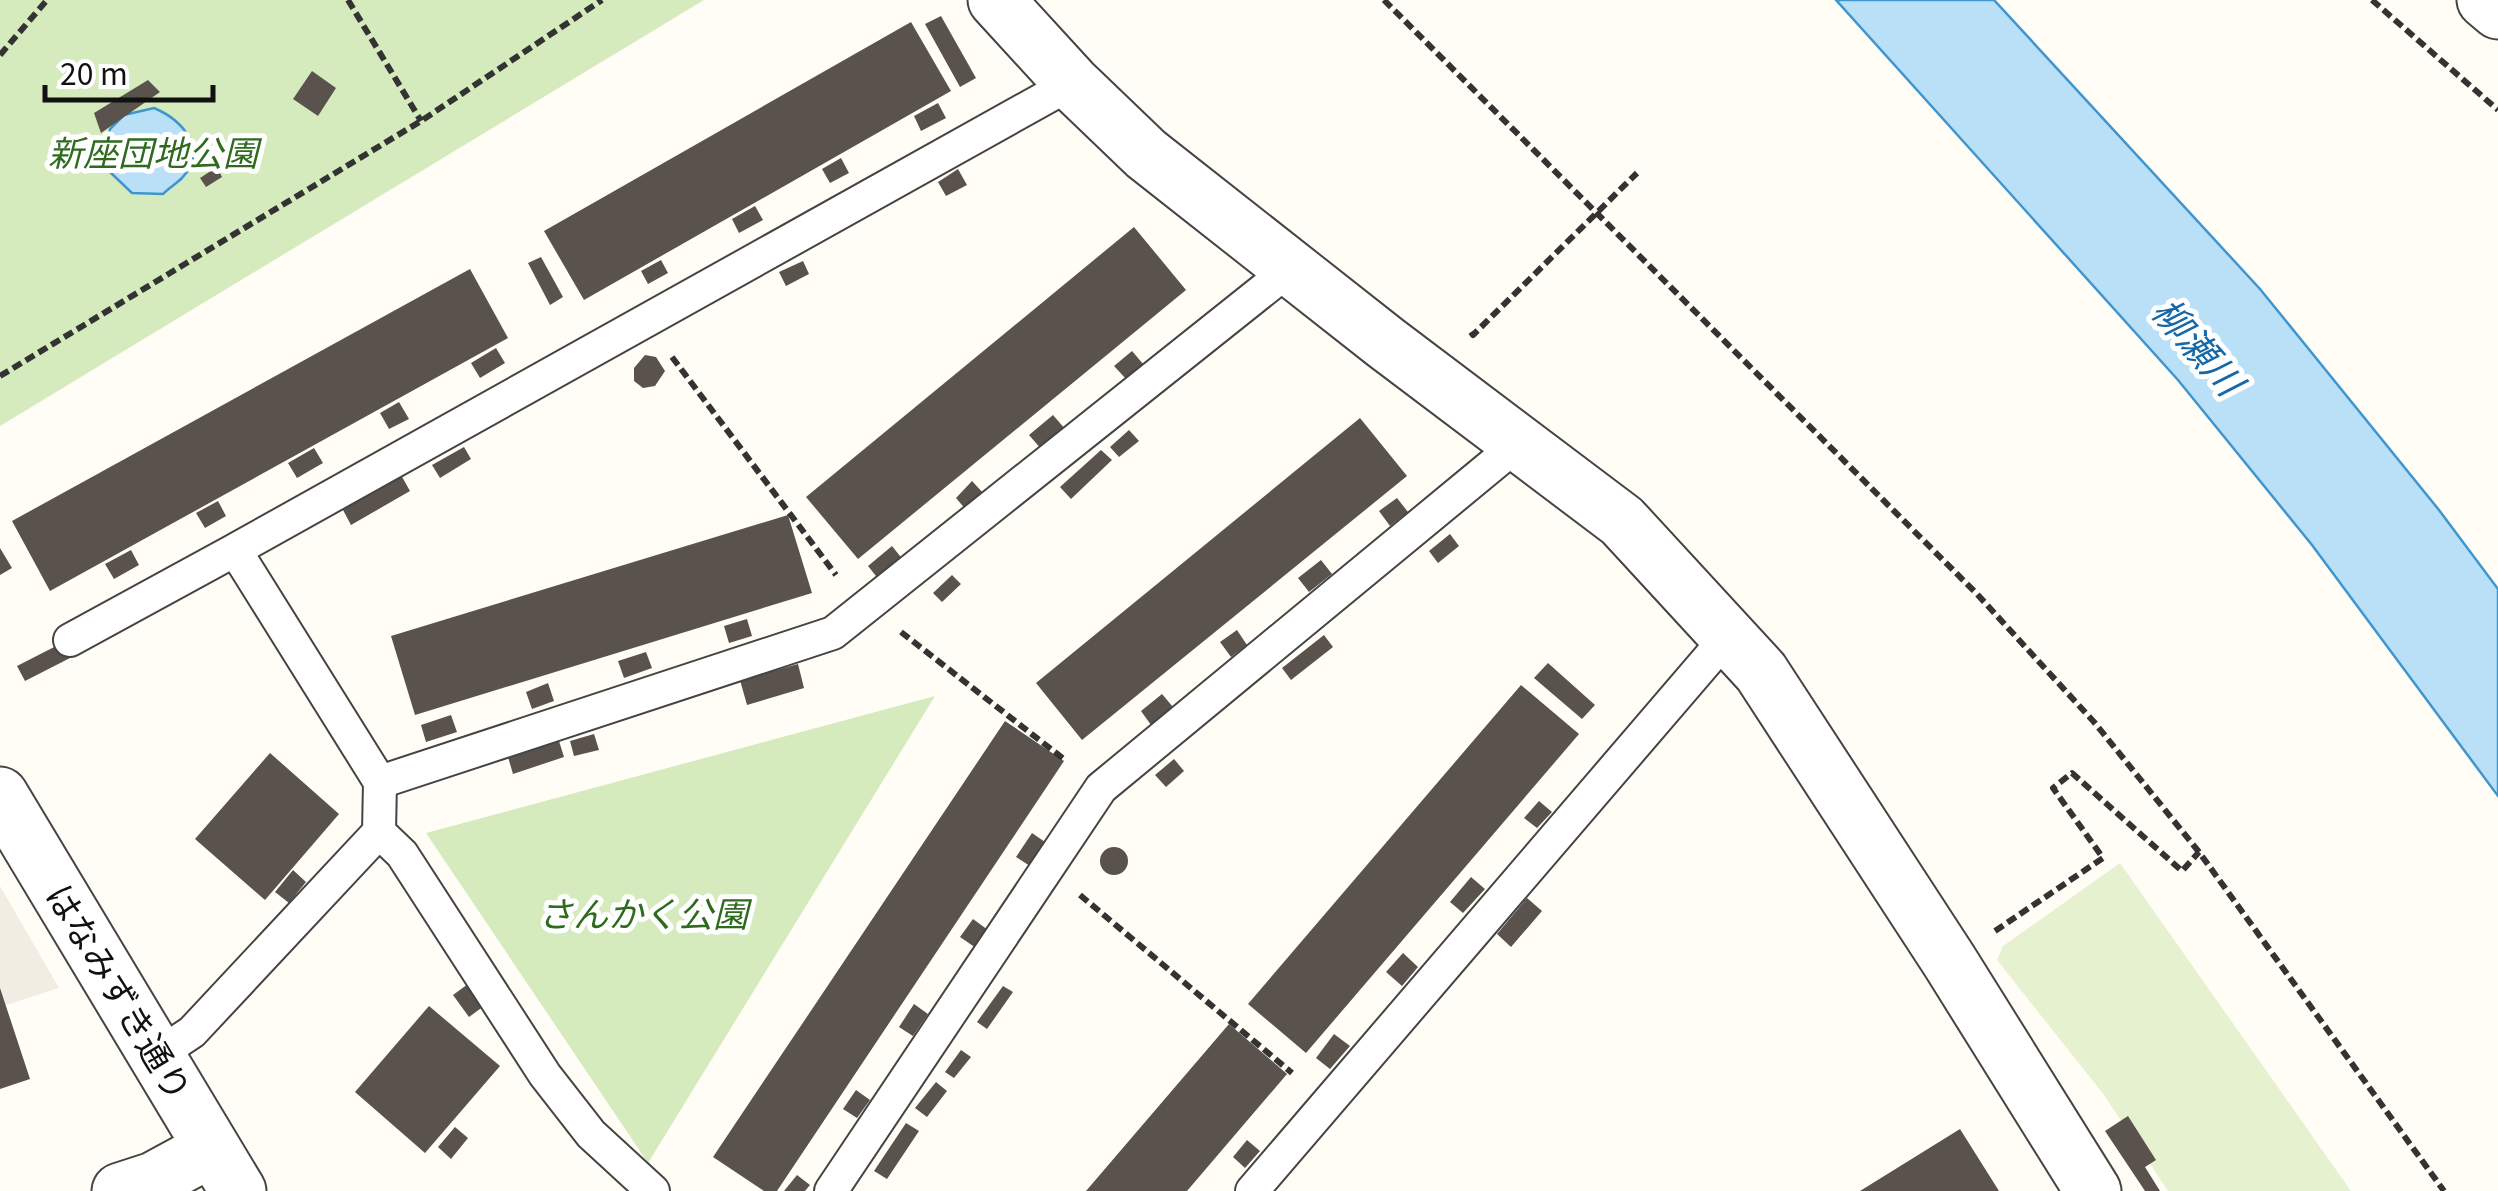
<svg xmlns="http://www.w3.org/2000/svg" width="2498" height="1191" viewBox="0 0 2498 1191" font-family="Georgia,'Noto Sans JP',serif">
<style>
.green{fill:#d5ebbd}
.pitch{fill:#e6f2cf}
.plaza{fill:#f1ede2}
.water{fill:#b9e0f7;stroke:#3f96cf;stroke-width:2.5}
.building{fill:#5a524d}
.lines{fill:none;stroke-linecap:round;stroke-linejoin:round}
.service-casing{stroke:#444;stroke-width:36}
.minor-casing{stroke:#444;stroke-width:59}
.tertiary-casing{stroke:#444;stroke-width:59}
.path{stroke:#333;stroke-width:6;stroke-dasharray:10 5;stroke-linecap:butt}
.service{stroke:#fff;stroke-width:32}
.minor{stroke:#fff;stroke-width:55}
.tertiary{stroke:#fff;stroke-width:55}
.labels{text-anchor:middle;stroke-width:10;stroke-linejoin:round;paint-order:stroke}
.park-label{font-size:35px;font-style:italic;fill:#2f6b1f;stroke:#fff}
.street-label{font-size:35px;fill:#111;stroke:#fff}
.water-label{font-size:38px;font-style:italic;fill:#1768a6;stroke:#fff}
</style>
<rect width="100%" height="100%" fill="#fffdf5"/>
<!-- green -->
<path class="green" d="M0,0H704L0,426Z
M935,696L648,1163L426,833Z"/>
<!-- pitch -->
<path class="pitch" d="M2120,863L2351,1191H2168L2104,1095L1997,960L2003,946Z"/>
<!-- plaza -->
<path class="plaza" d="M0,886L59,988L0,1007Z"/>
<!-- water -->
<path class="water" d="M1836,0H1994L2260,289L2439,510L2498,589V796L2312,545L2178,380Z
M154,108C182,120 209,149 182,178C177,183 169,188 163,194L132,193L110,172L106,154L110,129L124,115Z"/>
<!-- building -->
<path class="building" d="M941,16L976,78L960,87L925,24Z
M911,22L951,91L584,300L544,231Z
M312,71L336,88L318,116L293,99Z
M148,80L160,92L101,133L94,113Z
M938,103L946,118L921,131L914,116Z
M841,158L849,173L830,183L822,169Z
M217,167L222,177L206,187L200,178Z
M958,169L967,185L946,196L938,182Z
M755,206L763,220L739,233L732,219Z
M1134,227L1186,290L858,559L806,497Z
M541,257L563,297L550,305L528,263Z
M661,260L668,273L648,284L641,271Z
M803,261L809,274L786,286L779,272Z
M470,269L508,338L50,591L12,521Z
M496,348L505,363L480,378L471,363Z
M1132,351L1144,365L1127,380L1114,366Z
M645,355L656,357L665,371L655,386L643,388L634,381V368Z
M399,402L409,419L389,429L380,413Z
M1053,415L1066,430L1042,450L1029,435Z
M1360,418L1407,476L1082,740L1036,683Z
M1129,430L1139,441L1119,457L1110,447Z
M464,447L471,459L440,478L432,465Z
M314,448L323,463L297,478L288,463Z
M1101,450L1112,460L1071,499L1060,487Z
M401,475L410,491L351,525L343,510Z
M972,481L984,494L967,511L956,498Z
M1397,498L1408,512L1390,526L1379,511Z
M218,501L226,516L205,528L196,513Z
M788,515L812,593L415,715L391,636Z
M1450,534L1459,546L1438,563L1429,551Z
M892,546L904,561L880,581L868,566Z
M0,548L12,568L0,575Z
M131,550L139,565L114,579L105,564Z
M1321,560L1332,574L1309,592L1298,578Z
M952,575L961,584L942,602L933,593Z
M747,619L752,636L729,643L724,626Z
M1237,630L1247,645L1231,657L1220,642Z
M1324,635L1333,647L1291,680L1282,668Z
M62,643L70,658L25,681L17,666Z
M646,652L652,668L624,678L618,661Z
M1548,663L1595,705L1582,719L1534,678Z
M798,664L804,688L747,705L740,680Z
M548,683L554,701L532,709L526,692Z
M1521,685L1579,734L1306,1053L1248,1004Z
M1162,694L1173,707L1151,725L1141,711Z
M451,715L457,732L426,742L421,725Z
M1005,721L1064,761L777,1191H764L713,1157Z
M594,734L599,750L574,756L570,741Z
M559,741L564,757L513,774L508,757Z
M270,753L339,814L265,900L195,839Z
M1174,759L1184,771L1166,787L1155,775Z
M1539,801L1552,812L1537,828L1524,818Z
M1032,833L1045,842L1030,866L1016,857Z
M1100 861a14 14 0 1 1 28 0a14 14 0 1 1-28 0Z
M293,870L306,882L289,903L275,892Z
M1471,877L1485,889L1463,913L1450,902Z
M1527,898L1542,911L1511,947L1497,934Z
M973,919L988,930L976,948L960,937Z
M1403,953L1418,967L1402,986L1386,972Z
M468,984L484,1006L469,1017L453,995Z
M1003,986L1013,992L987,1029L977,1022Z
M0,988L30,1079L0,1089Z
M914,1004L928,1014L913,1036L899,1027Z
M429,1006L500,1066L425,1153L355,1092Z
M1229,1024L1287,1074L1187,1191H1086Z
M1334,1034L1350,1046L1330,1069L1316,1058Z
M961,1050L971,1057L954,1078L945,1072Z
M936,1082L947,1091L927,1117L915,1108Z
M856,1090L870,1100L857,1118L843,1109Z
M2128,1116L2156,1160L2145,1167L2160,1191H2145L2105,1131Z
M906,1123L919,1131L887,1179L874,1171Z
M455,1127L468,1138L451,1159L438,1147Z
M1960,1129L1999,1191H1860Z
M1247,1140L1260,1151L1245,1168L1233,1157Z
M797,1175L810,1185L805,1191H784Z"/>
<g class="lines">
<!-- service casing -->
<g class="service-casing">
<path id="service" d="M235,550L1072,83
M70,640L235,550L380,782L379,832
M380,782L833,633L1291,268
M156,1056L192,1032L379,832L402,854L545,1075L591,1134L653,1191
M831,1191L1101,788L1519,443
M1252,1191L1728,636"/>
</g>
<!-- minor casing -->
<g class="minor-casing">
<path id="minor" d="M996,0L1072,83L1146,154L1386,343L1622,521L1761,672L1950,962L2093,1191"/>
</g>
<!-- tertiary casing -->
<g class="tertiary-casing">
<path id="tertiary" d="M2485,0L2498,11
M0,795L238,1191
M120,1191L154,1180L211,1149"/>
</g>
<!-- path -->
<path class="path" d="M348,0L421,121
M1384,0L1977,594L2094,722L2199,852L2444,1191
M2372,0L2498,110
M0,55L47,0
M1471,332L1473,335L1637,173
M672,357L836,575
M0,376L421,121L602,0
M901,632L1065,760
M1080,895L1292,1073
M1995,931L2103,858L2053,788L2072,773L2182,871L2199,852"/>
<!-- service -->
<use href="#service" class="service"/>
<!-- minor -->
<use href="#minor" class="minor"/>
<!-- tertiary -->
<use href="#tertiary" class="tertiary"/>
</g>
<g class="labels">
<!-- park labels -->
<g class="park-label">
<text x="153" y="166">新座団地公園</text>
<text x="643" y="927">さんかく公園</text>
</g>
<!-- street labels -->
<g class="street-label">
<text transform="translate(118 993) rotate(59)" y="12">はなみずき通り</text>
</g>
<!-- water labels -->
<g class="water-label">
<text transform="translate(2197 347) rotate(49)" y="13">柳瀬川</text>
</g>
</g>
<!-- scale -->
<path d="M45 85v15h168v-15" fill="none" stroke="#111111" stroke-width="5"/>
<text x="60" y="85" font-size="30" fill="#111111" stroke="#ffffff" stroke-width="8" paint-order="stroke">20 m</text>
</svg>
